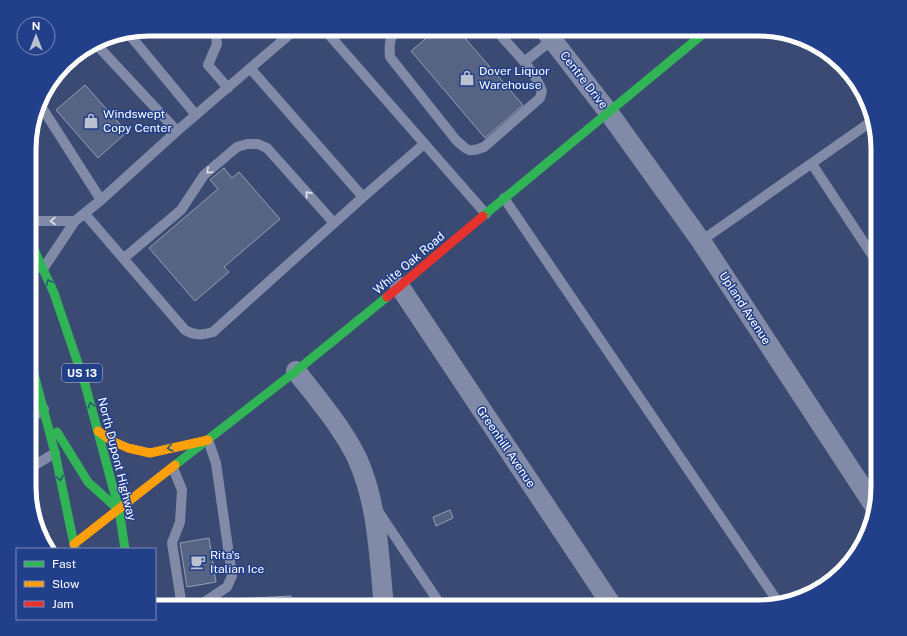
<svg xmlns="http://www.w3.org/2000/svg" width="907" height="636" viewBox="0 0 907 636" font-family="'Public Sans',sans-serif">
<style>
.building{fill:#566383;stroke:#959eb5}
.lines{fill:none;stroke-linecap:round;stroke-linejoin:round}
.lane{stroke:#818ba7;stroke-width:10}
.street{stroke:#818ba7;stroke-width:20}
.fast{stroke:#30b455;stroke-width:9}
.slow{stroke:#ff9f0a;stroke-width:9}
.jam{stroke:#e5322d;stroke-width:9}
.oneway{stroke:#e0e2e9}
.oneway2{stroke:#265c7d}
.labels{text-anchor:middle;stroke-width:3;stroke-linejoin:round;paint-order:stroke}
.shield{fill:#223f8a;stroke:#bdc5dc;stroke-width:1}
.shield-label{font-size:11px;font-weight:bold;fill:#fff}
.poi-label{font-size:12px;fill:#fff;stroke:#223f8a;text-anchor:start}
.street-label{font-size:12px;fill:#fff;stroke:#223f8a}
.rim{fill:none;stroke:#fff;stroke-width:5}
</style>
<rect width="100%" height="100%" fill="#3a4a72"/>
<!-- building -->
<path class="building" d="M437,29H457L523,105L485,138L411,51Z
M85,85L127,132L98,158L56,110Z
M224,168L232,178L239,172L280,219L224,267L229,272L195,301L149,248L218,189L210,180Z
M450,510L453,518L436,526L433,517Z
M209,538L216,582L187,587L180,543Z
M291,596L292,607H224L234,599Z"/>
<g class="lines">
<!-- lane -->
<path class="lane" d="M215,29L217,44L208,65L228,88
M278,29L285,38
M324,29L486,214
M397,29C389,38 389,46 390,57L456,140C468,151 468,153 484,147L540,98L542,91C533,67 511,48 495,29
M128,33L196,115
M524,62L552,40
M250,68L363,197L424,144
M57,75L92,45
M39,103L101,200
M177,131L296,29
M812,164L878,264
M504,198L778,602
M85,214L185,330C195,336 202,335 213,332L363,197
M30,221H75
M701,241L872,121
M124,258L181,210L204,175L237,147L247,144H258L267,148L334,223
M43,269L75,221L101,200L177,131L95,43
M30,419L44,409
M30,468L55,453
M173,468L182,490L180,522L172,543L182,607
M378,511L442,607
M197,607L227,587L232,576L216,463L208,440"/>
<!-- street -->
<path class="street" d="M544,29L609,113L701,241L875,507
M400,287L613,607
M296,371C317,398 342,427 357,458C378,504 379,557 384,607"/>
<!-- fast -->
<path class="fast" d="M483,216L709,29
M30,241L54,293L85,384L119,510L125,549
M30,359L55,453L75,549
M57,432L88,482L119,510
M175,465L296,371L387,297"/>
<!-- slow -->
<path class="slow" d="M98,431L112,441L128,448L150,453L208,440
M74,544L175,465"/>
<!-- jam -->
<path class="jam" d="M387,297L483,216"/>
</g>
<!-- one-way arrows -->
<defs><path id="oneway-chevron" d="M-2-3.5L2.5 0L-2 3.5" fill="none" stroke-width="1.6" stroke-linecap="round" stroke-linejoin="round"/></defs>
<g class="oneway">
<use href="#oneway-chevron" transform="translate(209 171) rotate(138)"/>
<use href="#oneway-chevron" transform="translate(308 194) rotate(-132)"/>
<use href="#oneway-chevron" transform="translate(53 221) rotate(179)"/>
</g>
<g class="oneway2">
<use href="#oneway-chevron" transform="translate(49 282) rotate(-115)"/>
<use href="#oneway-chevron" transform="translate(91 405) rotate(-105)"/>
<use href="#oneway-chevron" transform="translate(170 448) rotate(168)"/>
<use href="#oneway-chevron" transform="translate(60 478) rotate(78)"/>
</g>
<!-- icons -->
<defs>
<g id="shop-bare" transform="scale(1.2)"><path d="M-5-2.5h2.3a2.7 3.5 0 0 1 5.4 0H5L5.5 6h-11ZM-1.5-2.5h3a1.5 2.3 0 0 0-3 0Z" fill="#bac0ce" stroke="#223f8a" stroke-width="2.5" paint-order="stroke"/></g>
<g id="cafe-bare" transform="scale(1.2)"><path d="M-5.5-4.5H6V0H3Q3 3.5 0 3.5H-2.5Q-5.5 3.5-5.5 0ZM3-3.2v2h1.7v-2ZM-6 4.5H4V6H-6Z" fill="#bac0ce" stroke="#223f8a" stroke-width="2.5" paint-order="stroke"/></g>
</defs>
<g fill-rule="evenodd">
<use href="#shop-bare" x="467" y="78"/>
<use href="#shop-bare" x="91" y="121"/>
<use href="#cafe-bare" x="198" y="562"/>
</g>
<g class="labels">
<!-- shield labels -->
<rect class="shield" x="62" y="364" width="40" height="18" rx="3"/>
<g class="shield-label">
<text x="82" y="377">US 13</text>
</g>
<!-- poi labels -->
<g class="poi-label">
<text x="479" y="75">Dover Liquor<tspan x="479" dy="14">Warehouse</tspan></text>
<text x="103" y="118">Windswept<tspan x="103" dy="14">Copy Center</tspan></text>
<text x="210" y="559">Rita's<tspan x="210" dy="14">Italian Ice</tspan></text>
</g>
<!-- street labels -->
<g class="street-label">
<text transform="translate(584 80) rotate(52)" y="4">Centre Drive</text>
<text transform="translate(409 263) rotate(-40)" y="4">White Oak Road</text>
<text transform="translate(745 308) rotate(57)" y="4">Upland Avenue</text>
<text transform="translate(506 447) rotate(56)" y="4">Greenhill Avenue</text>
<text transform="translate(117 459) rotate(76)" y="4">North Dupont Highway</text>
</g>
</g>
<!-- crop -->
<path d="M0 0H907V636H0ZM149 36H758A113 113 0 0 1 871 149V487A113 113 0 0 1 758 600H149A113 113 0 0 1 36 487V149A113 113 0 0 1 149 36Z" fill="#223f8a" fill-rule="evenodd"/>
<path class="rim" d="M149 36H758A113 113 0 0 1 871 149V487A113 113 0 0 1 758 600H149A113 113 0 0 1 36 487V149A113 113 0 0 1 149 36Z"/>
<!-- legend -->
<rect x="16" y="548" width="140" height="72" fill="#223f8a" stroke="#7a8cb9"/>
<rect x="24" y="561" width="20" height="6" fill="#30b455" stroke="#7a8cb9"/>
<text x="52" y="568" font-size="12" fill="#ffffff">Fast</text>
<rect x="24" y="581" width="20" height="6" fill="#ff9f0a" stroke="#7a8cb9"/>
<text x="52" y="588" font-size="12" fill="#ffffff">Slow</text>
<rect x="24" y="601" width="20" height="6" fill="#e5322d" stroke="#7a8cb9"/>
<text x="52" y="608" font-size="12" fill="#ffffff">Jam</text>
<!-- north arrow -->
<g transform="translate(36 36)"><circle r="19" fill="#223f8a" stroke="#7a8cb9"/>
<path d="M0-3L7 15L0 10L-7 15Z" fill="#bac0ce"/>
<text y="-6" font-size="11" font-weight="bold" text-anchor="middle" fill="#ffffff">N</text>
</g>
</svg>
